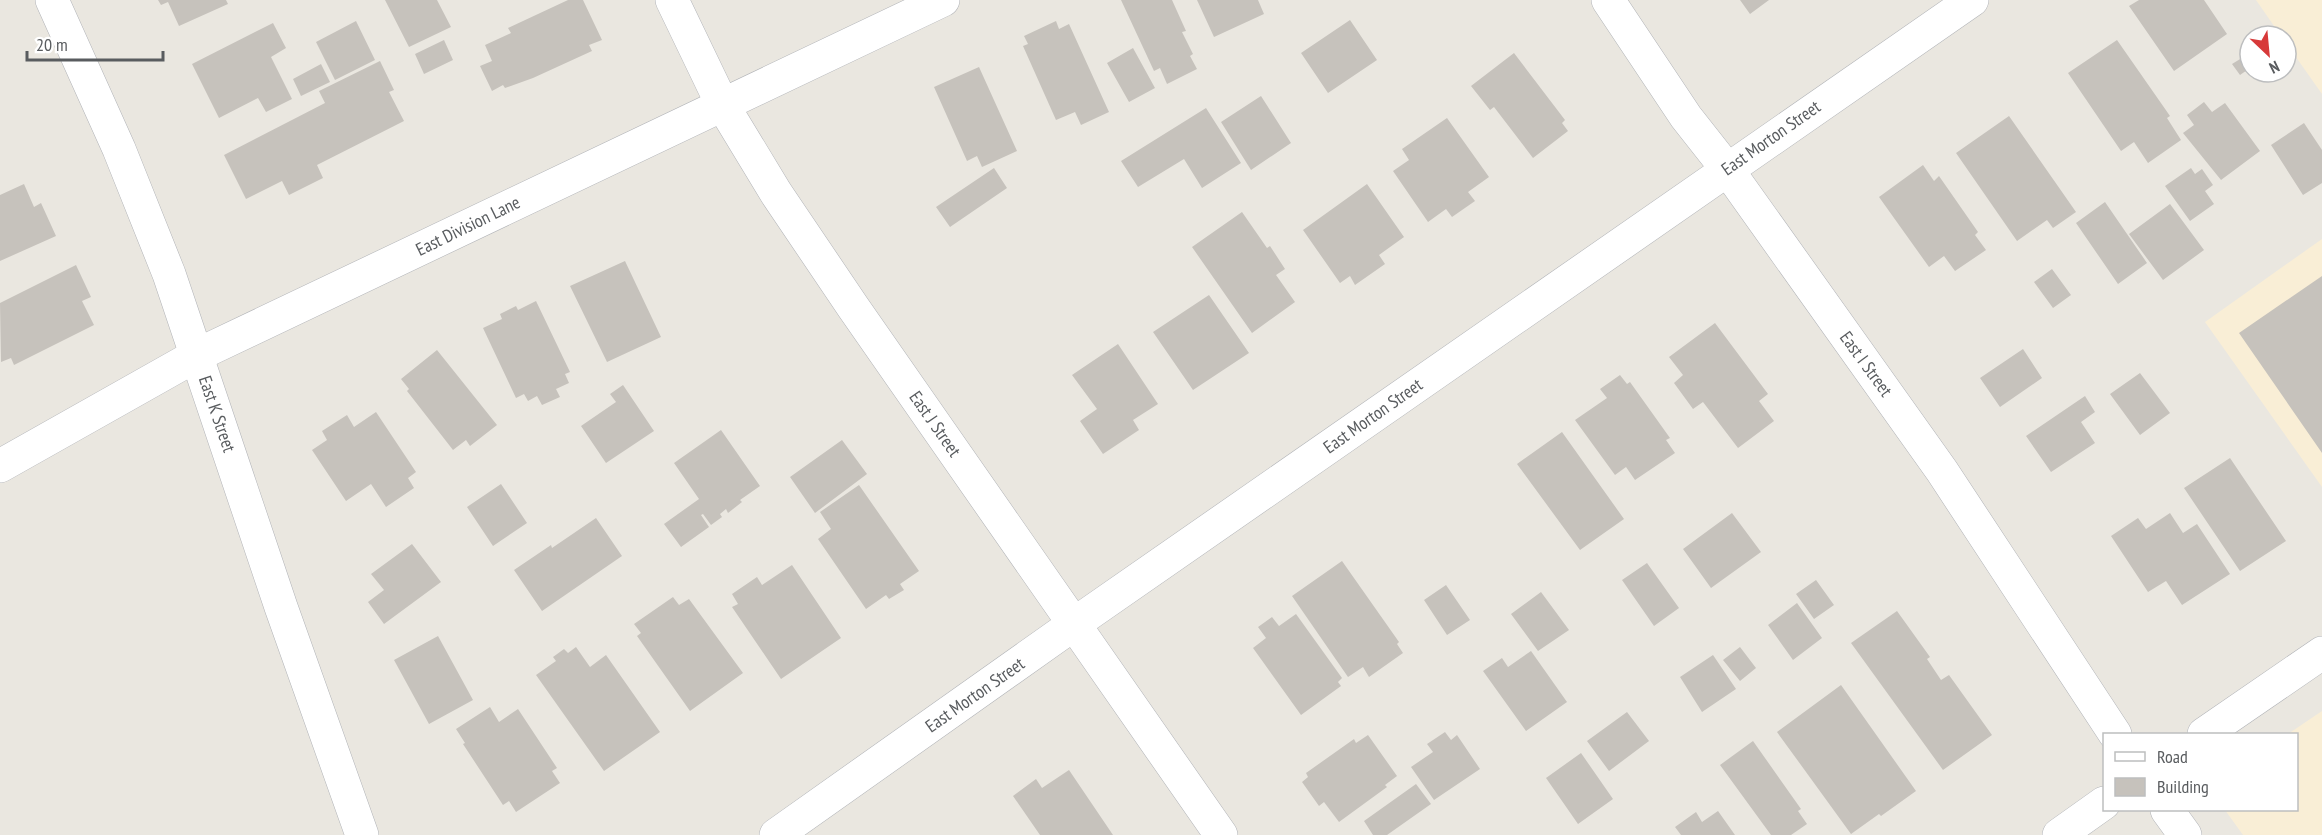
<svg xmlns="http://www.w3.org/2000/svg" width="2322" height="835" viewBox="0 0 2322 835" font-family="'PT Sans Narrow',sans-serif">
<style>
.commercial{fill:#f9eed6}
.building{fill:#c6c2bc}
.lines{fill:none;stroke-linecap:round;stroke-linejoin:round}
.minor-casing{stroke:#b1b3b7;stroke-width:34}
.tertiary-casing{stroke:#b1b3b7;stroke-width:34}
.minor{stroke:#fff;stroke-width:33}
.tertiary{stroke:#fff;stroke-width:33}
.labels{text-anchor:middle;stroke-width:6;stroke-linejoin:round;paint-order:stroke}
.street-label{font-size:18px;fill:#595c5f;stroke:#fff}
</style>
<rect width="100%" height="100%" fill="#eae7e0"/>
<!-- commercial -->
<path class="commercial" d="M2256,0H2322V94L2286,43V36H2281Z
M2322,239V487L2205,322Z
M2322,711V835H2243L2225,810H2296V734H2288Z"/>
<!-- building -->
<path class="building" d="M158,0H226L228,4L179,26L168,2L161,5Z
M385,0H437L451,27L409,47Z
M568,0H583L602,40L589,45L592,51L533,78L505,88L503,85L492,91L480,66L492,61L485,45L511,33L508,28Z
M1121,0H1172L1186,31L1182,32L1193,54L1190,56L1197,69L1167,84L1160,68L1154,71Z
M1197,0H1258L1264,14L1214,37Z
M1740,0H1769L1750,14Z
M2139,0H2204L2227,34L2174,71L2129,6Z
M1350,20L1377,60L1328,93L1301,53Z
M356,21L375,60L335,80L316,42Z
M1056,21L1059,29L1069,24L1109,112L1081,125L1075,112L1056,120L1023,46L1028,44L1024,36Z
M273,23L286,48L271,57L292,99L266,112L258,98L219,118L192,64Z
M444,40L453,60L424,74L415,54Z
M2117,40L2170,116L2167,118L2181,140L2148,163L2134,142L2121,151L2068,73Z
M1133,48L1155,88L1129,102L1107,63Z
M1514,53L1565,120L1562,123L1568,131L1533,158L1494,107L1490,110L1471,86Z
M2250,53V68L2240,75L2232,64Z
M380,61L394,90L389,92L404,121L317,165L323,178L289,195L282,181L246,199L224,155L325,103L319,91Z
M321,64L330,82L301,96L293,79Z
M979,67L1017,151L982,167L977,156L967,161L934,87Z
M1261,96L1291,143L1251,170L1221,122Z
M2204,102L2212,112L2225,103L2260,151L2221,180L2183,133L2194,125L2187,115Z
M1206,108L1241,163L1202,188L1184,159L1138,187L1121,161Z
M2009,116L2076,212L2053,228L2047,220L2017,241L1956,153Z
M1447,118L1489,177L1468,192L1475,201L1452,217L1446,209L1428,222L1393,171L1409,160L1402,149Z
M2304,123L2322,150V183L2303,195L2271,145Z
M1923,165L1934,181L1939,176L1978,232L1975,235L1986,250L1955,271L1944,256L1929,267L1879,197Z
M994,168L1007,188L950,227L936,207Z
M2191,168L2195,174L2202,169L2213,185L2205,191L2214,204L2190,221L2165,186Z
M24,184L34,207L41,203L56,236L0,261V195Z
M1367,184L1404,237L1379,255L1385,264L1355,285L1350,276L1340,283L1303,230Z
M2105,202L2147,263L2118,284L2076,223Z
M2170,204L2204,250L2163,280L2129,234Z
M1242,212L1267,248L1270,246L1285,269L1276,275L1295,302L1252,333L1192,247Z
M625,261L661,337L607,362L570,286Z
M76,265L91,297L82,301L94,325L14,365L11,358L1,362L0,303Z
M2052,269L2071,295L2053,308L2034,282Z
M2322,276V453L2239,333Z
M1209,295L1249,353L1193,390L1153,332Z
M536,301L570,372L565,374L569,383L556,389L560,397L542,405L537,396L528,401L524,394L516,398L483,328L502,319L500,314L516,306L518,310Z
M1715,323L1768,394L1759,401L1774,421L1738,448L1703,402L1693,409L1674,383L1683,375L1669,357Z
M1118,344L1158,404L1133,420L1139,430L1103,454L1080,421L1097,409L1072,375Z
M2023,349L2042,378L2000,407L1980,378Z
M437,350L497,425L470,446L466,440L453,450L407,391L409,389L401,379Z
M2140,373L2170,413L2140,435L2110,394Z
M1620,375L1627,384L1630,382L1670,438L1666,440L1675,453L1635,480L1626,467L1615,475L1575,420L1607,398L1600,389Z
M623,385L654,431L606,463L581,426L616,402L610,394Z
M2085,396L2095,412L2081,422L2095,443L2051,472L2026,436Z
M376,412L416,472L408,478L414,488L386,507L371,484L346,501L312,450L327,440L322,431L347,415L354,427Z
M721,430L760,486L740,500L742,502L728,513L726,509L720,514L722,517L711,525L703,514L701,515L709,527L681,547L664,524L699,499L674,463Z
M1562,432L1624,519L1580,550L1517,464Z
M842,440L867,474L815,513L790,477Z
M2230,458L2286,541L2240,571L2184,488Z
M501,484L527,523L493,546L467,507Z
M859,485L919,571L900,584L904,590L889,599L886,595L866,609L818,539L831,529L820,512Z
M1732,513L1761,552L1711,588L1683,549Z
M2170,513L2183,533L2197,524L2230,574L2182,605L2166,581L2148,592L2111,536L2138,518L2146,529Z
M596,518L622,556L542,611L514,570L551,545L552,548Z
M412,544L441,582L384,624L368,602L384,590L371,574Z
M1342,561L1399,642L1397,644L1403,653L1369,677L1363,667L1348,677L1292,596Z
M1647,563L1679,608L1654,626L1622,580Z
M792,565L841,638L781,679L732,607L738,604L732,594L757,577L762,585Z
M1816,580L1834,605L1814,619L1796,594Z
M1446,585L1470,620L1447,635L1424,600Z
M1541,592L1569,630L1538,651L1511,614Z
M673,597L679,605L689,599L743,673L690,711L637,636L641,633L634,624Z
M1797,603L1822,638L1793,660L1768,625Z
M1897,611L1930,657L1927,659L1941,680L1949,675L1992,735L1943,770L1851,643Z
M1296,614L1342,678L1338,682L1341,686L1301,715L1253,648L1266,638L1258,627L1272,617L1279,626Z
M438,636L473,700L429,724L394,660Z
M576,647L590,667L606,655L660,732L604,771L536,675L556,661L553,657L564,649L568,653Z
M1740,647L1756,668L1740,681L1723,660Z
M1531,651L1567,702L1526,731L1483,671L1502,658L1508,667Z
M1713,655L1736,689L1702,712L1680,677Z
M1841,685L1916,791L1881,816L1879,814L1851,834L1777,732Z
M490,707L499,722L518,709L557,768L552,771L560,783L516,812L509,801L503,805L463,744L465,743L456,729Z
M1627,712L1649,741L1609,771L1587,741Z
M1445,732L1451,740L1457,735L1480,769L1434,800L1411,767L1433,752L1427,744Z
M1368,735L1397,776L1385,785L1387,787L1339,822L1324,802L1319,806L1302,782L1308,777L1306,773L1354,739L1356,743Z
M1753,741L1801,809L1798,811L1807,824L1791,835H1771L1720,765Z
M1581,753L1613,799L1578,824L1546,778Z
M1069,770L1113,835H1040L1013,796L1036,779L1042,788Z
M1416,784L1431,804L1387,835H1373L1364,821Z
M1718,811L1735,835H1681L1675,827L1696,812L1702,822Z"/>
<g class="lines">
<!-- minor casing -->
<g class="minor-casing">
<path id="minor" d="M52,0L119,149L169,274L281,607L362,835
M672,0L722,104L776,193L853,307L1221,835
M1608,0L1686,117L1727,169L1942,471L2115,734
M2204,734L2322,653
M2167,810L2185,835
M776,835L1074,624L1972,0
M2059,835L2104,803"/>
</g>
<!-- tertiary casing -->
<g class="tertiary-casing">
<path id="tertiary" d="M0,466L197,355L943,0"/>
</g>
<!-- minor -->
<use href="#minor" class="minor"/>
<!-- tertiary -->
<use href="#tertiary" class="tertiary"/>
</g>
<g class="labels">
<!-- street labels -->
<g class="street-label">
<text transform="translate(1771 138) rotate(-35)" y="6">East Morton Street</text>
<text transform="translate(468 226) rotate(-26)" y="6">East Division Lane</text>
<text transform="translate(1866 364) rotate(54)" y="6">East I Street</text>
<text transform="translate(217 414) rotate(71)" y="6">East K Street</text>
<text transform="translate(1373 416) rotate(-35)" y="6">East Morton Street</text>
<text transform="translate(935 424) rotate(55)" y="6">East J Street</text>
<text transform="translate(975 695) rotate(-35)" y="6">East Morton Street</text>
</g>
</g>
<!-- legend -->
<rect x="2103" y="733" width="195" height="78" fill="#ffffff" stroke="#bdbebf" stroke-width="1.5"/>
<rect x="2115" y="752" width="30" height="9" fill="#ffffff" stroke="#bdbebf" stroke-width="1.5"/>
<text x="2157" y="763" font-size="18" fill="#595c5f">Road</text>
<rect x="2115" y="778" width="30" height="18" fill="#c6c2bc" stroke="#bdbebf" stroke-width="1.5"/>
<text x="2157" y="793" font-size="18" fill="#595c5f">Building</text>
<!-- north arrow -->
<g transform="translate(2268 54) rotate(154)"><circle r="28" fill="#ffffff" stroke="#bdbebf" stroke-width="1.5"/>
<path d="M0-4.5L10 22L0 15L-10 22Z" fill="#d73939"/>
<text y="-9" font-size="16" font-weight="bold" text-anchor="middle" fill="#595c5f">N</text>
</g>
<!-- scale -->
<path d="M27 51v9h136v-9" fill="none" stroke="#595c5f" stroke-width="3"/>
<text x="36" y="51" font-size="18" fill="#595c5f" stroke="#ffffff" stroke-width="4.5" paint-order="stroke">20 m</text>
</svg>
